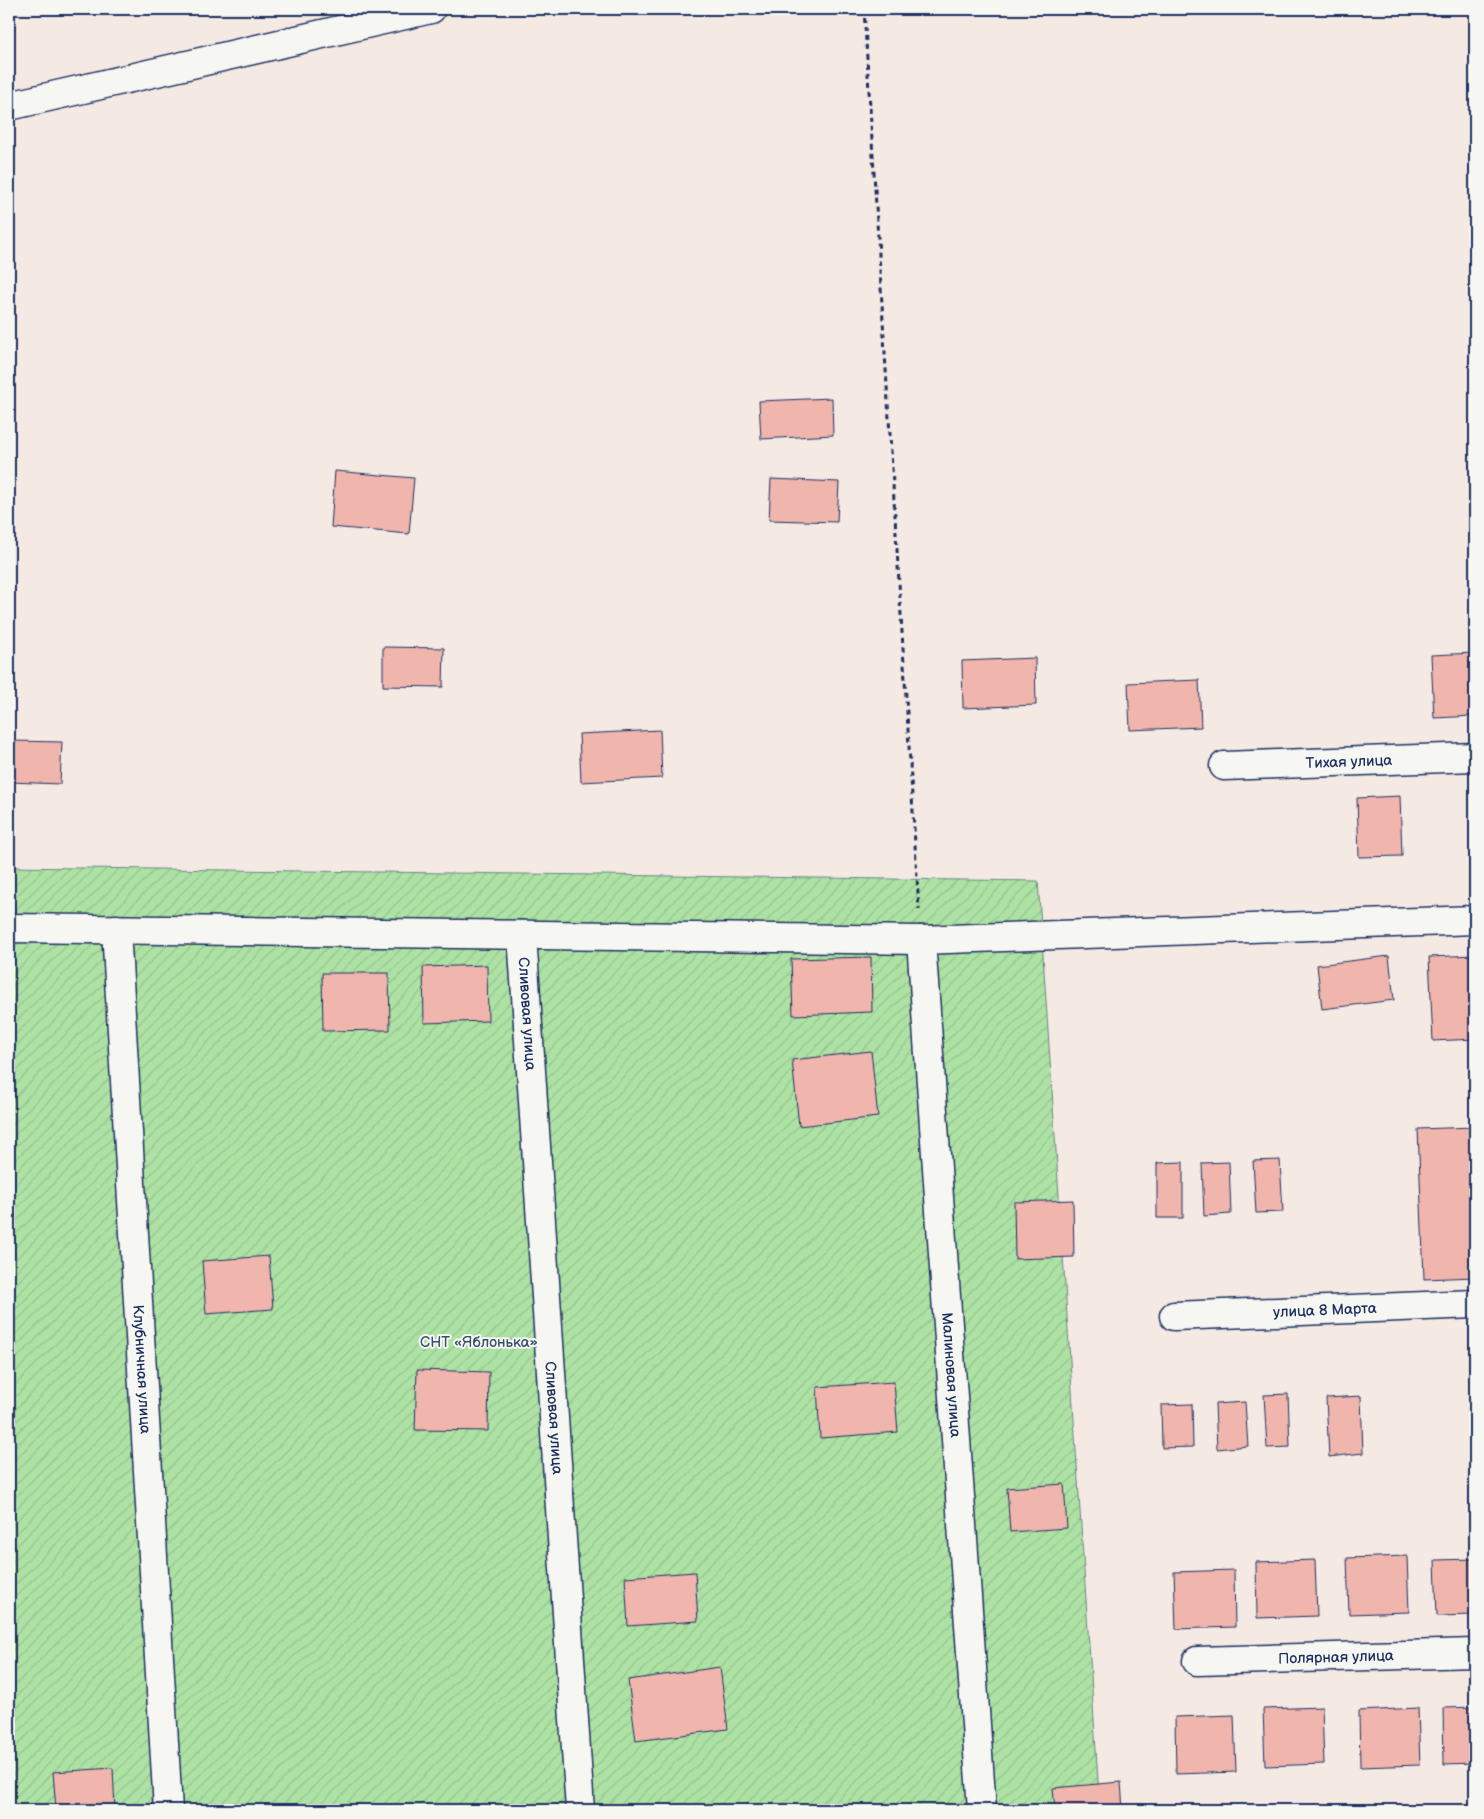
<svg xmlns="http://www.w3.org/2000/svg" width="1484" height="1819" viewBox="0 0 1484 1819" font-family="'Balsamiq Sans',sans-serif">
<style>
.garden{fill:url(#garden-furrows);stroke:#648881}
.building{fill:#f0b5ad;stroke:#1b2f5e}
.lines{fill:none;stroke-linecap:round;stroke-linejoin:round}
.minor-casing{stroke:#1b2f5e;stroke-width:31}
.path{stroke:#1b2f5e;stroke-width:3;stroke-dasharray:5 4;stroke-linecap:butt}
.minor{stroke:#f6f6f2;stroke-width:28}
.labels{text-anchor:middle;stroke-width:4;stroke-linejoin:round;paint-order:stroke}
.street-label{font-size:15px;fill:#1b2f5e;stroke:#f6f6f2}
.park-label{font-size:15px;fill:#38536c;stroke:#f6f6f2}
</style>
<defs>
<pattern id="garden-furrows" width="10" height="10" patternUnits="userSpaceOnUse" patternTransform="scale(1.25)"><rect width="10" height="10" fill="#aee2a4"/><path d="M-1 1l2-2M0 10L10 0M9 11l2-2" fill="none" stroke="#95c290"/></pattern>
</defs>
<rect width="100%" height="100%" fill="#f5e9e4"/>
<filter id="ink" filterUnits="userSpaceOnUse"><feTurbulence type="fractalNoise" baseFrequency=".02" numOctaves="2"/><feDisplacementMap in="SourceGraphic" scale="10" xChannelSelector="R" yChannelSelector="G"/><feConvolveMatrix kernelMatrix="1 2 1 2 8 2 1 2 1" color-interpolation-filters="sRGB"/></filter>
<g filter="url(#ink)">
<!-- garden -->
<path class="garden" d="M9,867L1038,881L1100,1810H9Z"/>
<!-- building -->
<path class="building" d="M832,398L833,435L761,439L759,401Z
M335,471L414,478L409,534L331,527Z
M771,479L839,482L837,522L769,520Z
M383,647L444,648L443,687L383,686Z
M1475,653V716L1434,718L1431,655Z
M1035,658L1036,705L963,708L962,661Z
M1199,680L1201,727L1130,730L1128,683Z
M660,730L662,778L581,782L579,734Z
M11,741L62,742L60,784L9,782Z
M1400,796L1402,856L1359,857L1357,798Z
M1475,955V1039L1433,1041L1429,957Z
M1389,956L1394,1000L1322,1009L1317,965Z
M871,957L872,1012L793,1015L791,959Z
M487,965L488,1021L424,1023L423,967Z
M322,973H389L390,1030L323,1031Z
M871,1051L878,1117L799,1126L792,1060Z
M1475,1127V1277L1424,1279L1418,1129Z
M1280,1160L1283,1212L1256,1213L1253,1161Z
M1183,1162V1218H1157V1163Z
M1229,1162L1231,1214L1204,1216L1202,1163Z
M1073,1200L1074,1257L1015,1259L1014,1202Z
M269,1256L273,1309L206,1314L202,1261Z
M417,1370L489,1372L488,1431L415,1430Z
M894,1382L898,1432L820,1438L817,1387Z
M1288,1394L1290,1447L1267,1448L1264,1395Z
M1361,1396L1363,1453L1329,1457L1326,1398Z
M1245,1402L1248,1446L1217,1449L1215,1404Z
M1192,1404L1193,1447L1162,1448L1161,1405Z
M1064,1484L1067,1528L1010,1532L1007,1488Z
M1407,1556L1409,1612L1349,1614L1347,1558Z
M1475,1559V1615L1437,1616L1435,1560Z
M1315,1560L1317,1616L1257,1618L1256,1562Z
M1234,1570L1235,1627L1176,1629L1174,1572Z
M695,1572L698,1621L628,1626L625,1577Z
M720,1667L728,1729L636,1741L628,1680Z
M1322,1707L1324,1764L1265,1766L1263,1709Z
M1475,1707V1763L1444,1764L1443,1708Z
M1418,1708L1420,1765L1360,1767L1359,1711Z
M1234,1715L1236,1772L1176,1774L1175,1717Z
M113,1768L115,1810H56L53,1772Z
M1121,1782L1123,1810H1055L1053,1788Z"/>
<g class="lines">
<!-- minor casing -->
<g class="minor-casing">
<g id="minor">
<path d="M9,106L431,9"/>
<path id="s1" d="M1224,766L1475,757"/>
<path d="M9,928L921,940L1475,920"/>
<path id="s2" d="M116,929L168,1810"/>
<path id="s3" d="M522,935L580,1810"/>
<path id="s4" d="M921,940L982,1810"/>
<path id="s5" d="M1174,1316L1475,1304"/>
<path id="s6" d="M1197,1661L1475,1653"/>
</g>
</g>
<!-- path -->
<path class="path" d="M864,9L919,910"/>
<!-- minor -->
<use href="#minor" class="minor"/>
</g>
</g>
<g class="labels">
<!-- street labels -->
<g class="street-label">
<text dy="5" stroke="none"><textPath href="#s1" startOffset="125">Тихая улица</textPath></text>
<text dy="5" stroke="none"><textPath href="#s3" startOffset="79">Сливовая улица</textPath></text>
<text dy="5" stroke="none"><textPath href="#s5" startOffset="151">улица 8 Марта</textPath></text>
<text dy="5" stroke="none"><textPath href="#s2" startOffset="441">Клубничная улица</textPath></text>
<text dy="5" stroke="none"><textPath href="#s4" startOffset="436">Малиновая улица</textPath></text>
<text dy="5" stroke="none"><textPath href="#s3" startOffset="484">Сливовая улица</textPath></text>
<text dy="5" stroke="none"><textPath href="#s6" startOffset="139">Полярная улица</textPath></text>
</g>
<!-- park labels -->
<g class="park-label">
<text x="479" y="1347">СНТ «Яблонька»</text>
</g>
</g>
<!-- margin -->
<rect width="1484" height="1819" fill="none" stroke="#f6f6f2" stroke-width="30"/>
<rect x="15" y="15" width="1454" height="1789" fill="none" stroke="#1b2f5e" stroke-width="2" filter="url(#ink)"/>
</svg>
